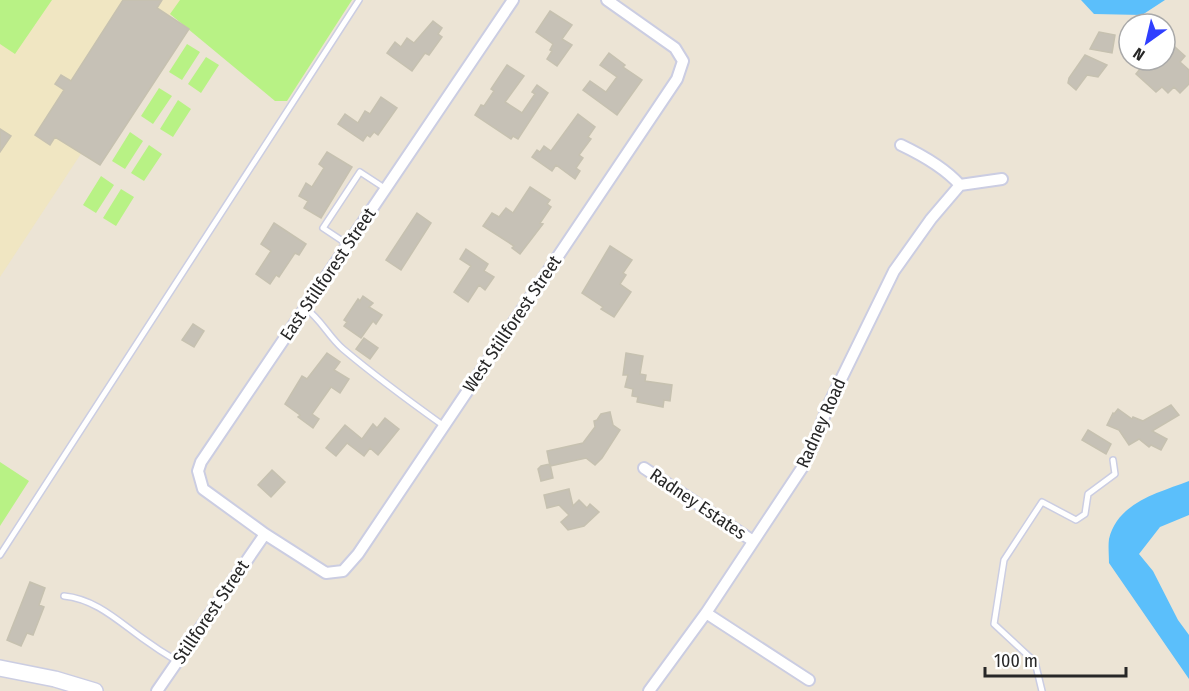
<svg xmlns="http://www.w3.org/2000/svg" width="1189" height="691" viewBox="0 0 1189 691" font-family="'Fira Sans Condensed',sans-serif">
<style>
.education{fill:#f0e6c2}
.pitch{fill:#b8f285}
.water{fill:#5bbffb}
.building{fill:#c6c1b6;stroke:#c6c1b0;stroke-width:1.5}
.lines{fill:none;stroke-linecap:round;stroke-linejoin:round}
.lane-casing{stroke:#cbcde2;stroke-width:8}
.street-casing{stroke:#cbcde2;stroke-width:14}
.secondary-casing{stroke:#cbcde2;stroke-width:18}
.lane{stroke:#fff;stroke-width:5}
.street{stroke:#fff;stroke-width:10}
.secondary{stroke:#fff;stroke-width:15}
.labels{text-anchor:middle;stroke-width:6;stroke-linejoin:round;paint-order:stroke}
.street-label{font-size:18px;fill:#272727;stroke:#fff}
</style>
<rect width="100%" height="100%" fill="#ece4d5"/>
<!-- education -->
<path class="education" d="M0,0H182L0,277Z"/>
<!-- pitch -->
<path class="pitch" d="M0,0H52L15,54L0,44Z
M180,0H352L287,101H275L170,14Z
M187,44L200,52L182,80L169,72Z
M206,57L219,65L201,93L188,84Z
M159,88L172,96L153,124L141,116Z
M178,100L191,109L173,137L160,129Z
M130,132L143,141L125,169L112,161Z
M149,145L162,154L144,181L131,173Z
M101,176L114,185L96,213L83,205Z
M121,189L134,197L116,226L103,218Z
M0,462L29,481L0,526Z"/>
<!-- water -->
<path class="water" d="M1081,0H1165L1142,15L1094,14Z
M1189,481V515L1160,527L1139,554L1153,571L1178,620L1189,635V679L1109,563C1109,556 1108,546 1109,539C1118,502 1158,493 1189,481Z"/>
<!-- building -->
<path class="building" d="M123,0H162L157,8L189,29L100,165L55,137L50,145L35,135L64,90L55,84L61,75L71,81Z
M550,11L572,25L562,39L572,45L557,66L547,59L552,51L550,50L553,44L536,32Z
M433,21L442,28L438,34L442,37L429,55L425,53L412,71L387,53L395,42L401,47L407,38L414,43Z
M1099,32L1115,35L1112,53L1090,49Z
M1165,38L1185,56L1180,62L1189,70V84L1180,93L1174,87L1168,93L1162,87L1156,92L1136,74L1144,64L1140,60H1165Z
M609,53L625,65L623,67L642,80L617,115L583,90L590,81L606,92L617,77L600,65Z
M1085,55L1107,65L1098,77L1087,75L1076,90L1068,83L1069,78Z
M507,65L524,76L505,102L522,113L535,94L532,92L537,85L548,93L518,139L513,136L511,139L475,115L481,105L484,106L494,91L491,89Z
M381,97L397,108L378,135L374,132L370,137L367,135L363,141L338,124L345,114L358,123L365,111L370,114Z
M578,114L595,127L588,137L591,139L579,155L583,158L576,168L580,171L575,179L556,165L552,171L532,157L537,150L540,152L544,146L551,151Z
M0,129L11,136L0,152Z
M327,152L352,167L321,218L304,208L308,201L299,196L306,183L312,187L324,168L319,164Z
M530,187L550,200L547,204L551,207L540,223L543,224L520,254L512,248L514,246L483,226L492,213L499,217L506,208L513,213Z
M417,213L431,223L401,270L386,260Z
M274,223L306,244L299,255L295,253L279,277L276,275L270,284L256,274L271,251L261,244Z
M610,246L632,260L623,273L626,275L620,284L631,292L614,317L601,309L603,307L582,293Z
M466,249L488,264L484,271L494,277L485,290L479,285L468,302L454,292L471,266L460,259Z
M363,296L373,303L369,307L382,315L376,324L373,321L361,338L344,326L347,322L344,320L358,299L360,301Z
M193,324L204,331L194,347L182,340Z
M364,338L378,348L370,359L356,349Z
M327,353L340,362L334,370L349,379L340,393L331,387L312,414L319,419L313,428L298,417L300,415L285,404L302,376L307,379Z
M626,353L643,356L640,374L646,375L645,381L672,385L670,401L664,400L663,407L637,402L638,397L632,396L633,389L625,387L628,375H623Z
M1171,405L1179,415L1152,431L1167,439L1161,450L1151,445L1149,447L1139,439L1129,445L1119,430L1107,425L1113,413L1114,414L1118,409L1132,419L1133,417L1143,421Z
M610,412L613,425L620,430L602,458L595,465L586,458L550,466L547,451L583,443L595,427L594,421L597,420L601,414Z
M385,418L399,429L378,455L370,448L364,456L347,443L336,456L326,448L345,425L362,439L373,424L377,428Z
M1088,430L1111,444L1106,454L1082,440Z
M550,464L553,478L541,481L538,469L541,466Z
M272,470L285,482L271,497L258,485Z
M569,489L573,506L579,500L587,508L590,504L599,512L584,526L568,530L561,522L569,515L559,505L547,508L544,495Z
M30,582L45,588L39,605L44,607L33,635L27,633L21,646L7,640Z"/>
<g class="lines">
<!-- lane casing -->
<g class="lane-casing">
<path id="lane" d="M347,244L323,228L360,172L386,189
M305,308C321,319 328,336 343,349C375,376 409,401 444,426
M0,555L359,0
M64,596C95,599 117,620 142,638C153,646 165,654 177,661
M1042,691L1035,662L994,624L1004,560L1042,502L1076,520L1085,514L1088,494L1115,474L1113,460"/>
</g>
<!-- street casing -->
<g class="street-casing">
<path id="street" d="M513,0L201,462L198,471L203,489L265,534L326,573L343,571L358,554L677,79L683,61L675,48L607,0
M901,145C922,155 944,167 960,185
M644,468L753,541
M706,613L809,680
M157,691L265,534
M649,691L706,613L802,468L813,445L829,404L894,271L931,219L960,185L1002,179"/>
</g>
<!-- secondary casing -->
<g class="secondary-casing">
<path id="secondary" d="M0,668L55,679L95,691"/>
</g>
<!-- lane -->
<use href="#lane" class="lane"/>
<!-- street -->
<use href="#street" class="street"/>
<!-- secondary -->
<use href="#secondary" class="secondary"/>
</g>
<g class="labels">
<!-- street labels -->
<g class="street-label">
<text transform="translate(328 274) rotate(-56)" y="6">East Stillforest Street</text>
<text transform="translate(512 324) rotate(-56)" y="6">West Stillforest Street</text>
<text transform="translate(821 423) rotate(-66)" y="6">Radney Road</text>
<text transform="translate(698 504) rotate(34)" y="6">Radney Estates</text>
<text transform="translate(211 612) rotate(-56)" y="6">Stillforest Street</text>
</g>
</g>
<!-- north arrow -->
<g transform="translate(1147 42) rotate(214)"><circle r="28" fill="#ffffff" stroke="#a9a9a9" stroke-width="1.5"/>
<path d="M0-4.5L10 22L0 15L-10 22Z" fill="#2f3fff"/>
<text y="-9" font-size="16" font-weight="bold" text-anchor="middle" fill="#272727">N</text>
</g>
<!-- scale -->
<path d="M985 667v9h141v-9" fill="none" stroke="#272727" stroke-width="3"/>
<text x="994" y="667" font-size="18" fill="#272727" stroke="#ffffff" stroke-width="4.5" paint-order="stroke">100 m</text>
</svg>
